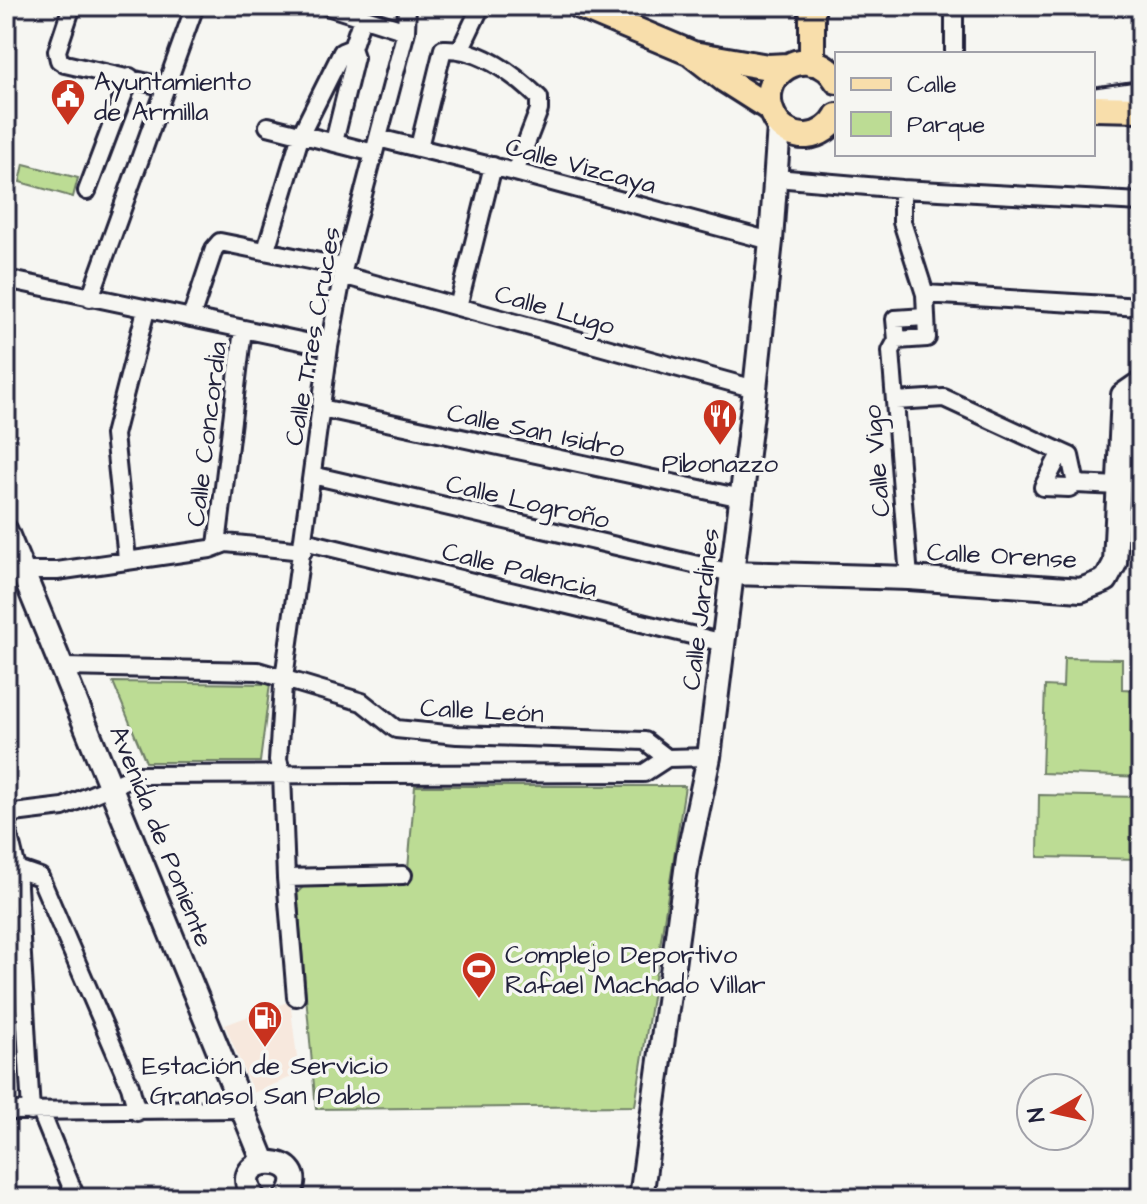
<svg xmlns="http://www.w3.org/2000/svg" width="1147" height="1204" viewBox="0 0 1147 1204" font-family="'Architects Daughter',sans-serif">
<style>
.built{fill:#f7e8dd}
.green{fill:#bcdc94;stroke:#6f7f68;stroke-width:2}
.lines{fill:none;stroke-linecap:round;stroke-linejoin:round}
.minor-casing{stroke:#22223b;stroke-width:22}
.secondary-casing{stroke:#22223b;stroke-width:28}
.primary-casing{stroke:#22223b;stroke-width:30}
.minor{stroke:#f6f6f2;stroke-width:16}
.secondary{stroke:#f6f6f2;stroke-width:22}
.primary{stroke:#f8deab;stroke-width:24}
.labels{text-anchor:middle;stroke-width:7;stroke-linejoin:round;paint-order:stroke}
.poi-label{font-size:26px;fill:#22223b;stroke:#f6f6f2;text-anchor:start}
.street-label{font-size:26px;fill:#22223b;stroke:#f6f6f2}
</style>
<rect width="100%" height="100%" fill="#f6f6f2"/>
<filter id="ink" filterUnits="userSpaceOnUse"><feTurbulence type="fractalNoise" baseFrequency=".0125" numOctaves="2"/><feDisplacementMap in="SourceGraphic" scale="16" xChannelSelector="R" yChannelSelector="G"/><feConvolveMatrix kernelMatrix="1 2 1 2 8 2 1 2 1" color-interpolation-filters="sRGB"/></filter>
<g filter="url(#ink)">
<!-- built -->
<path class="built" d="M290,1001L299,1074L253,1093L225,1025Z"/>
<!-- green -->
<path class="green" d="M24,164L78,178L73,197L20,182Z
M1064,658L1122,659V689L1141,690V777L1042,773L1045,686L1063,687Z
M113,682L270,684L260,762H146Z
M415,786H685L635,1106L316,1109L297,893L307,883L407,881Z
M1039,795L1141,797V859L1038,857Z"/>
<g class="lines">
<!-- minor casing -->
<g class="minor-casing">
<path id="minor" d="M72,6L57,51L59,60L65,64L166,87
M327,6L406,31
M954,6V54
M461,48L481,6
M1093,97L1141,90
M268,126L374,153
M378,138L515,172L771,241
M334,142L355,57L352,48L362,18
M419,147L443,49C479,47 514,74 539,98V110L515,172
M776,178L902,189L1141,202
M87,191L130,77
M266,250L301,134L342,52L352,48
M342,275L755,389
M6,279L329,347
M925,294L1141,307
M90,298L195,6
M458,307L493,166
M191,318L214,249L220,242L344,267
M897,340L927,338L925,294L902,222V189
M895,401L944,398L1061,452L1070,456L1076,484
M321,408L742,498
M1061,452L1043,487L1069,488L1076,484L1119,486
M312,475L732,573
M304,541L724,643
M217,545L243,329
M127,559L114,435L146,310
M22,571H57L210,549L226,543L303,551
M909,578L891,351L897,340L895,319L925,317
M63,667L258,671L362,702L396,729L457,735L645,741L667,758
M6,814L63,807L137,775L644,773L667,758L709,757
M6,824L17,869L31,1112
M6,871L17,869L40,877L130,1086L137,1112
M286,878L403,875
M296,997L286,878L282,774L278,760L283,686L329,347L344,267L406,31L407,6
M6,1111L243,1109
M41,1112L76,1198"/>
</g>
<!-- secondary casing -->
<g class="secondary-casing">
<path id="secondary" d="M6,531L264,1162
M732,573L909,578L1081,590L1106,580L1115,563L1123,395L1136,386H1141
M254,1198C221,1150 320,1152 286,1198
M641,1198L688,856L709,757L755,389L771,241L779,126"/>
</g>
<!-- primary casing -->
<g class="primary-casing">
<path id="primary" d="M579,6L693,54L768,67L788,66
M694,56L725,80L769,108
M812,63V6
M837,81C812,38 749,74 775,119C781,130 795,137 807,136C820,135 832,126 837,116
M1093,108L1141,109"/>
</g>
<!-- minor -->
<use href="#minor" class="minor"/>
<!-- secondary -->
<use href="#secondary" class="secondary"/>
<!-- primary -->
<use href="#primary" class="primary"/>
</g>
</g>
<!-- icons -->
<defs>
<g id="civic-pin" transform="scale(1.8)"><path d="M0 17L-7.5 6A9.5 9.5 0 1 1 7.5 6Z" fill="#c8321e" stroke="#f6f6f2"/><path d="M-.6-6.5H3V-4.5H.6V-3L4-1V1h2V6H-6V1h2V-1L-.6-3ZM-1.2 2.5V6h2.4V2.5Z" fill="#fff"/></g>
<g id="restaurant-pin" transform="scale(1.8)"><path d="M0 17L-7.5 6A9.5 9.5 0 1 1 7.5 6Z" fill="#c8321e" stroke="#f6f6f2"/><path d="M-5-6h1v4h1v-4h1v4h1v-4h1v5L-1.5 .5V6h-2V.5L-5-1ZM5-6V6H3V1.5H1.5Q1.5-4 5-6Z" fill="#fff"/></g>
<g id="stadium-pin" transform="scale(1.8)"><path d="M0 17L-7.5 6A9.5 9.5 0 1 1 7.5 6Z" fill="#c8321e" stroke="#f6f6f2"/><path d="M0-5a6.5 5 0 1 0 0 10a6.5 5 0 1 0 0-10ZM-3.5-1.8h7v3.6h-7Z" fill="#fff"/></g>
<g id="fuel-pin" transform="scale(1.8)"><path d="M0 17L-7.5 6A9.5 9.5 0 1 1 7.5 6Z" fill="#c8321e" stroke="#f6f6f2"/><path d="M-5.5-6h7V0h2V4h1.3V-2.5L3-4.5l.8-.8L6-3V5H2.5V1h-1V6h-7ZM-4.2-4.7v3.2H.2V-4.7Z" fill="#fff"/></g>
</defs>
<g fill-rule="evenodd">
<use href="#civic-pin" x="68" y="96"/>
<use href="#restaurant-pin" x="720" y="416"/>
<use href="#stadium-pin" x="479" y="969"/>
<use href="#fuel-pin" x="265" y="1018"/>
</g>
<g class="labels">
<!-- poi labels -->
<g class="poi-label">
<text x="94" y="90">Ayuntamiento<tspan x="94" dy="30">de Armilla</tspan></text>
<text x="720" y="472" text-anchor="middle">Pibonazzo</text>
<text x="505" y="963">Complejo Deportivo<tspan x="505" dy="30">Rafael Machado Villar</tspan></text>
<text x="265" y="1074" text-anchor="middle">Estación de Servicio<tspan x="265" dy="30">Granasol San Pablo</tspan></text>
</g>
<!-- street labels -->
<g class="street-label">
<text transform="translate(581 165) rotate(15)" y="9">Calle Vizcaya</text>
<text transform="translate(555 309) rotate(16)" y="9">Calle Lugo</text>
<text transform="translate(312 336) rotate(-80)" y="9">Calle Tres Cruces</text>
<text transform="translate(536 430) rotate(12)" y="9">Calle San Isidro</text>
<text transform="translate(206 434) rotate(-83)" y="9">Calle Concordia</text>
<text transform="translate(876 461) rotate(-95)" y="9">Calle Vigo</text>
<text transform="translate(528 501) rotate(13)" y="9">Calle Logroño</text>
<text transform="translate(1002 555) rotate(3)" y="9">Calle Orense</text>
<text transform="translate(520 569) rotate(14)" y="9">Calle Palencia</text>
<text transform="translate(700 609) rotate(-83)" y="9">Calle Jardines</text>
<text transform="translate(482 710) rotate(3)" y="9">Calle León</text>
<text transform="translate(162 836) rotate(68)" y="9">Avenida de Poniente</text>
</g>
</g>
<!-- margin -->
<rect width="1147" height="1204" fill="none" stroke="#f6f6f2" stroke-width="32"/>
<rect x="16" y="16" width="1115" height="1172" fill="none" stroke="#22223b" stroke-width="3" filter="url(#ink)"/>
<!-- legend -->
<rect x="835" y="52" width="260" height="104" fill="#f6f6f2" stroke="#a1a1a9" stroke-width="2"/>
<rect x="851" y="78" width="40" height="12" fill="#f8deab" stroke="#a1a1a9" stroke-width="2"/>
<text x="907" y="92" font-size="24" fill="#22223b">Calle</text>
<rect x="851" y="112" width="40" height="24" fill="#bcdc94" stroke="#a1a1a9" stroke-width="2"/>
<text x="907" y="132" font-size="24" fill="#22223b">Parque</text>
<!-- north arrow -->
<g transform="translate(1055 1112) rotate(261)"><circle r="38" fill="#f6f6f2" stroke="#a1a1a9" stroke-width="2"/>
<path d="M0-6L14 30L0 20L-14 30Z" fill="#c8321e"/>
<text y="-12" font-size="22" font-weight="bold" text-anchor="middle" fill="#22223b">N</text>
</g>
</svg>
